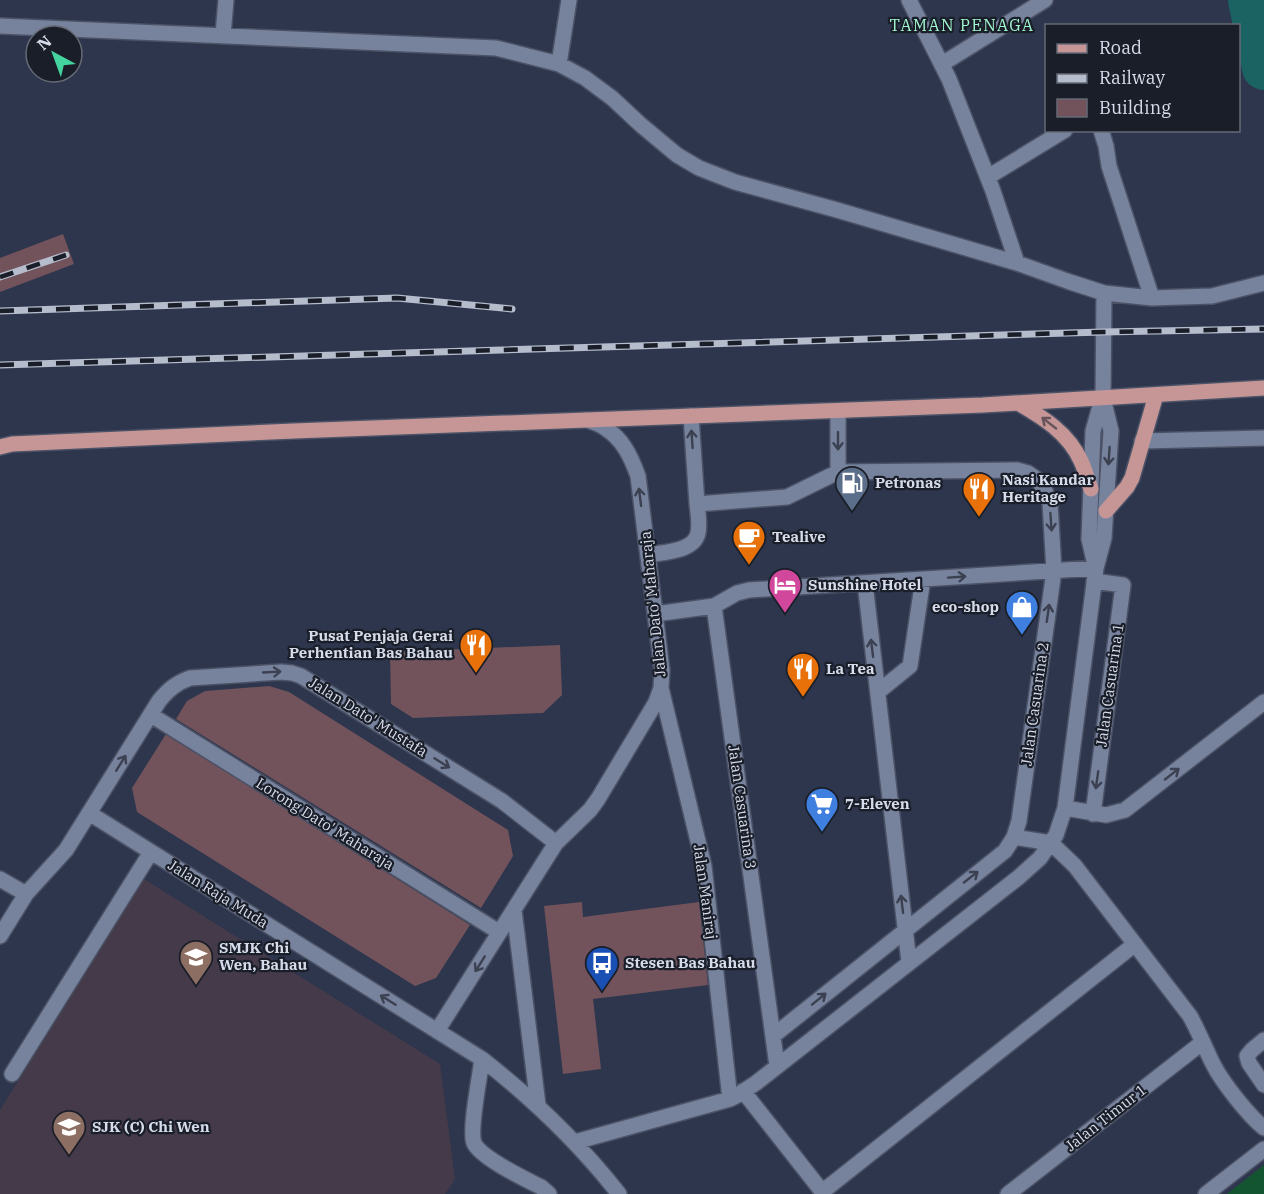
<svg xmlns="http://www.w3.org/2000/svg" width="1264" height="1194" viewBox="0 0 1264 1194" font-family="'IBM Plex Serif',serif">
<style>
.education{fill:#453a49}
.green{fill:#135431}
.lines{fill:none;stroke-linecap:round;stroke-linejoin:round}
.river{stroke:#1b6263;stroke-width:44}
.building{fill:#72535c}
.minor-casing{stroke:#4b5266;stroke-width:18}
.major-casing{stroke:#4b5266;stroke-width:18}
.minor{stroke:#77829d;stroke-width:15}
.major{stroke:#c69697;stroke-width:15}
.rail-casing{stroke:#b5bccc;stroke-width:7}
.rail{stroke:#1a1e28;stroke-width:4.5;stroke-dasharray:14;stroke-linecap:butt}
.oneway{stroke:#67545a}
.oneway2{stroke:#3b4151}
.labels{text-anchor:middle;stroke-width:4.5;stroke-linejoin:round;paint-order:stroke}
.poi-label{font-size:15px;font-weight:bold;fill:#d6dceb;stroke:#1a1e28;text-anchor:start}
.street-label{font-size:15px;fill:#d6dceb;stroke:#1a1e28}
.neighbourhood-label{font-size:16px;letter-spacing:1.5px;fill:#a2f8d1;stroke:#1a1e28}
</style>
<rect width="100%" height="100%" fill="#2d364d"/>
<!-- education -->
<path class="education" d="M144,879L440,1064L455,1179L445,1194H0V1110Z"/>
<!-- green -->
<path class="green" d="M1264,1165V1194H1227Z"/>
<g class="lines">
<!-- river -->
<path class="river" d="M1250,0L1264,68"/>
</g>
<!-- building -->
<path class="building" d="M63,234L74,264L0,292V258Z
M560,645L562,695L543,713L413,718L391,704L390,652Z
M269,686L289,692L508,830L513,856L481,908L176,719L187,701L205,691Z
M166,734L470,925L436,978L415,986L137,812L132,788Z
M582,902L583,917L699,902L708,985L593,999L601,1069L563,1074L544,906Z"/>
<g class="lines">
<!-- minor casing -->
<g class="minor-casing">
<path id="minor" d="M909,0L949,79L993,191L1017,263
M0,26L496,48L559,64L585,78L612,98L641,125L677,155L699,168L735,182L837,210L1017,263L1070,282L1104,293L1152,298L1212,296L1264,283
M223,35L226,0
M559,64L569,0
M942,64L1045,0
M1101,130L1106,146L1109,166L1152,298
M988,177L1065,130
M691,416L697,504
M1142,441L1264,438
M838,472V411
M648,555C663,552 694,552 698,533C700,524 698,513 697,504L787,497L838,472L1017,470L1028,473L1038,480L1045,491L1050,503L1054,571L1019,821L1014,837L1005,851L773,1036
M1095,565L1089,539L1093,431L1102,399
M865,583L909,962
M714,606L737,593L749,590L1096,568
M655,614L714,606L777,1066
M661,688L704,866L730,1099
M878,692L910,666L923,579
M151,715L499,932
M1065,808L1106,815L1125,810L1264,702
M89,813L482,1059C533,1099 579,1143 619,1194
M1093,814L1123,585L1094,581
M1014,837L1051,843L1075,866L1190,1016C1199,1032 1205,1048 1213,1064C1222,1082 1248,1115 1264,1128
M0,879L26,894
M514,910L538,1105
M0,936L26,894L66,850L159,701C168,690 176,683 190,678L281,672L292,673L301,676L502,801L556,843
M437,1031L556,843L590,810L598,799L656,702L661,688L662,670L638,476C631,457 623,439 605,428C600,424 593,422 587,420
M1264,1040L1252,1050L1247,1056L1249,1063L1264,1085
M482,1059C480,1076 469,1130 474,1143C481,1158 525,1179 541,1187L549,1194
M12,1074L151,852
M743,1091L824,1194
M575,1142L730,1099L736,1096L756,1083L1019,877L1040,858L1056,835L1065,808L1096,568L1104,538L1111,431L1103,398L1104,293
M822,1192L1135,944
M1008,1194L1203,1042
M1206,1194L1264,1149"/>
</g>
<!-- major casing -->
<g class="major-casing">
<path id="major" d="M1018,403C1044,418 1068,433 1081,461C1085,470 1088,480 1091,489
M0,447L12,444L294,431L983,405L1264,388
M1106,511L1127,487L1132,478L1156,395"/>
</g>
<!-- minor -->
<use href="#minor" class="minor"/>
<!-- major -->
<use href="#major" class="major"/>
<!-- rail casing -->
<g class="rail-casing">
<path id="rail" d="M0,277L66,255
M0,311L397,298L512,309
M0,365L1103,332L1264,329"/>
</g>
<!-- rail -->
<use href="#rail" class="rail"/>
</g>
<!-- one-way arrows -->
<defs><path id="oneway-shaft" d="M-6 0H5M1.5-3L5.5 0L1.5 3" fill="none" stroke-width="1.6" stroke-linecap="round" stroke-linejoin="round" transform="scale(1.5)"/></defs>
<use class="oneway" href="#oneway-shaft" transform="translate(1049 423) rotate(-142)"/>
<g class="oneway2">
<use href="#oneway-shaft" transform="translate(692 439) rotate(-94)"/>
<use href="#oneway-shaft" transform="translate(838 441) rotate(90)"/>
<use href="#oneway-shaft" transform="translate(1109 456) rotate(94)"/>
<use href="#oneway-shaft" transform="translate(640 497) rotate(-97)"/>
<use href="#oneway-shaft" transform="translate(1051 522) rotate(86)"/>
<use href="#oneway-shaft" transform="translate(957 577) rotate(-4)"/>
<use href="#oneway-shaft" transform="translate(1048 613) rotate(-82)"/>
<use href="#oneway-shaft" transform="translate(872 648) rotate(-97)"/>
<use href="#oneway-shaft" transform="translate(272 672) rotate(-3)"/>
<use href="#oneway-shaft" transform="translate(121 763) rotate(-58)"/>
<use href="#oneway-shaft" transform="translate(442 763) rotate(32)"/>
<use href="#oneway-shaft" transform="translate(1172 774) rotate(-38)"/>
<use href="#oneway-shaft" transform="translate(1097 780) rotate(98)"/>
<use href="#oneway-shaft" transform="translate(971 877) rotate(-38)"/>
<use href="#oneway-shaft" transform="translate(902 904) rotate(-97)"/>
<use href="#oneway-shaft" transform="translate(480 964) rotate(122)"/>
<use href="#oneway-shaft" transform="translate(819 999) rotate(-39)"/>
<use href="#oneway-shaft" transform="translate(388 1000) rotate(-148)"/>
</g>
<!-- icons -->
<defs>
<g id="fuel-pin" transform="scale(1.725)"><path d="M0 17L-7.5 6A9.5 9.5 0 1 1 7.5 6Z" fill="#5c6f8a" stroke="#1a1e28"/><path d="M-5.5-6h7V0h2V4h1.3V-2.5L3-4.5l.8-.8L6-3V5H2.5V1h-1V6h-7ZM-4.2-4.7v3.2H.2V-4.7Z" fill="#fff"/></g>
<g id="restaurant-pin" transform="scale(1.725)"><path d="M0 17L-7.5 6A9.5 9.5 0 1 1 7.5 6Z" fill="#e8710a" stroke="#1a1e28"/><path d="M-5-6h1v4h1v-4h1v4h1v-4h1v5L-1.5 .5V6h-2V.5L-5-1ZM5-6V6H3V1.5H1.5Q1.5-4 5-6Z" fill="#fff"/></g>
<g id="cafe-pin" transform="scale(1.725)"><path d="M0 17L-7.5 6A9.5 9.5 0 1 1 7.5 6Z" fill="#e8710a" stroke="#1a1e28"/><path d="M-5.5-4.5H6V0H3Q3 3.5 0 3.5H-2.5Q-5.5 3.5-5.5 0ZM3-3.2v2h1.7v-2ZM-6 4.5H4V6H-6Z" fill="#fff"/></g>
<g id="hotel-pin" transform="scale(1.725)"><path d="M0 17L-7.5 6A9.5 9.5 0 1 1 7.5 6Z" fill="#d1479c" stroke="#1a1e28"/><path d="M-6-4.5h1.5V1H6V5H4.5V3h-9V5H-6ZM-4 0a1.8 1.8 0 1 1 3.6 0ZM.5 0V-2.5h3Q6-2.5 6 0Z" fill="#fff"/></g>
<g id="shop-pin" transform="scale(1.725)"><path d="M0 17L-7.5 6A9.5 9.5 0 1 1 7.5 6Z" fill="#3f7fe0" stroke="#1a1e28"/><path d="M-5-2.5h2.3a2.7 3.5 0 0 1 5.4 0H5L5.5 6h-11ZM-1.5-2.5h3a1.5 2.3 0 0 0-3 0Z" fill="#fff"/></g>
<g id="supermarket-pin" transform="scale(1.725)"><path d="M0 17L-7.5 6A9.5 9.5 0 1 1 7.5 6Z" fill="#3f7fe0" stroke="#1a1e28"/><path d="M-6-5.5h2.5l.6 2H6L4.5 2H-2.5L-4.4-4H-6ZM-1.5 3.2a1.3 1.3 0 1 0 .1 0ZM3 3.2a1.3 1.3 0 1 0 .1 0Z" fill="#fff"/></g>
<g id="school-pin" transform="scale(1.725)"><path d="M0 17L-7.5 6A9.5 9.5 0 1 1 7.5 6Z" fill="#8d6e63" stroke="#1a1e28"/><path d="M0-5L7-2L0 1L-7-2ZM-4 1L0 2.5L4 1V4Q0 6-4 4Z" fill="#fff"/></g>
<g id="bus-pin" transform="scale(1.725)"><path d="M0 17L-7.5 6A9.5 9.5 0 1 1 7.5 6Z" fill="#1a4fb4" stroke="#1a1e28"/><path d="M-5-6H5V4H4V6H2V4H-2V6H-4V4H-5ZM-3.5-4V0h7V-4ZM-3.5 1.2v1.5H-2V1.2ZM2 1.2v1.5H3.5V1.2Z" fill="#fff"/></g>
</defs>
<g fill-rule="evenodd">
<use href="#fuel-pin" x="852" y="483"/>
<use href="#restaurant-pin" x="979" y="489"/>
<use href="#cafe-pin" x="749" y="537"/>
<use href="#hotel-pin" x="785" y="585"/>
<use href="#shop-pin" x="1022" y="607"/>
<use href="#restaurant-pin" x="476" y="645"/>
<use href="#restaurant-pin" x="803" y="669"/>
<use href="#supermarket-pin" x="822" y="804"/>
<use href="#school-pin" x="196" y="957"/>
<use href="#bus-pin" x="602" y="963"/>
<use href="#school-pin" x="69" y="1127"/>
</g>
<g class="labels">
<!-- poi labels -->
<g class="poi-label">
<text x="1002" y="485">Nasi Kandar<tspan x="1002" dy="17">Heritage</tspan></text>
<text x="875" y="488">Petronas</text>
<text x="772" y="542">Tealive</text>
<text x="808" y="590">Sunshine Hotel</text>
<text x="999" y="612" text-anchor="end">eco-shop</text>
<text x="453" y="641" text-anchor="end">Pusat Penjaja Gerai<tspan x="453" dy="17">Perhentian Bas Bahau</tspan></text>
<text x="826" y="674">La Tea</text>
<text x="845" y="809">7-Eleven</text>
<text x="219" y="953">SMJK Chi<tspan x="219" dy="17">Wen, Bahau</tspan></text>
<text x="625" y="968">Stesen Bas Bahau</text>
<text x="92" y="1132">SJK (C) Chi Wen</text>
</g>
<!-- street labels -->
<g class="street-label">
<text transform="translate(653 604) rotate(-96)" y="5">Jalan Dato' Maharaja</text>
<text transform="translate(1110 685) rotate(-82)" y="5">Jalan Casuarina 1</text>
<text transform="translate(1035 704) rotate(-82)" y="5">Jalan Casuarina 2</text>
<text transform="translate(368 717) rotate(32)" y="5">Jalan Dato' Mustafa</text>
<text transform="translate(742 807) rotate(82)" y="5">Jalan Casuarina 3</text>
<text transform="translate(325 824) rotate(32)" y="5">Lorong Dato' Maharaja</text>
<text transform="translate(705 892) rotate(82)" y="5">Jalan Maniraj</text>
<text transform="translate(218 894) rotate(32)" y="5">Jalan Raja Muda</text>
<text transform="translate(1106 1118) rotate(-38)" y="5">Jalan Timur 1</text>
</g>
<!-- neighbourhood labels -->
<g class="neighbourhood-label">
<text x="962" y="31">TAMAN PENAGA</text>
</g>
</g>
<!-- legend -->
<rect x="1045" y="24" width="195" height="108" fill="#1a1e28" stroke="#656a76" stroke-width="1.5"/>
<rect x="1057" y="44" width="30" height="9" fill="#c69697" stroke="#656a76" stroke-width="1.5"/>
<text x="1099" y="54" font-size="18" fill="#d6dceb">Road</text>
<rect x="1057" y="74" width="30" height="9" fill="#b5bccc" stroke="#656a76" stroke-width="1.5"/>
<text x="1099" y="84" font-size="18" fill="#d6dceb">Railway</text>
<rect x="1057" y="99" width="30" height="18" fill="#72535c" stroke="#656a76" stroke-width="1.5"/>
<text x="1099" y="114" font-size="18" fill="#d6dceb">Building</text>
<!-- north arrow -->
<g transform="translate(54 54) rotate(319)"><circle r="28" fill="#1a1e28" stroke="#656a76" stroke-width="1.5"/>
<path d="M0-4.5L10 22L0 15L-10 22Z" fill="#44d49f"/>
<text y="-9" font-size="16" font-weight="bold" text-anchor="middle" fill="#d6dceb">N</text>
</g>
</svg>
